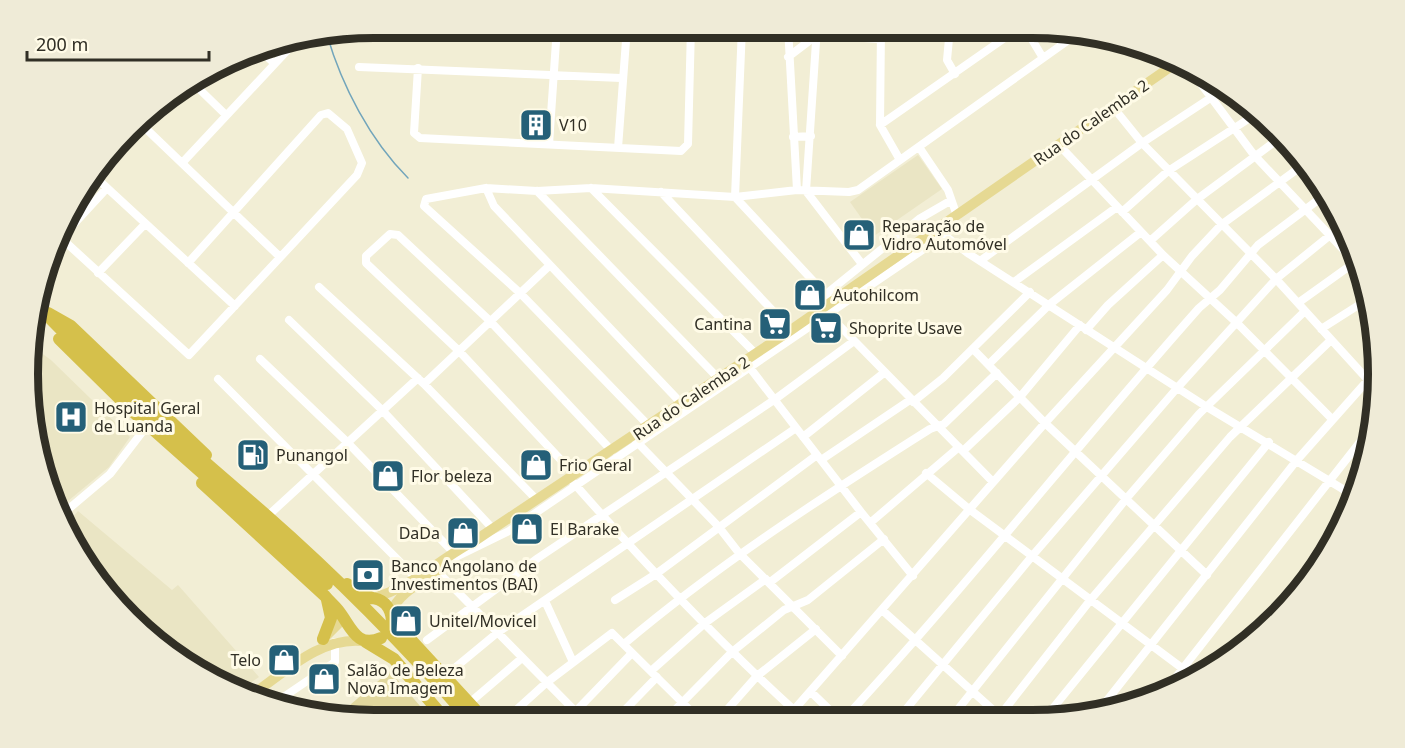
<svg xmlns="http://www.w3.org/2000/svg" width="1405" height="748" viewBox="0 0 1405 748" font-family="'Noto Sans',sans-serif">
<style>
.built{fill:#eae5c4}
.green{fill:#e1d79e}
.lines{fill:none;stroke-linecap:round;stroke-linejoin:round}
.stream{stroke:#72a5bb;stroke-width:1.5}
.minor{stroke:#fff;stroke-width:8}
.major{stroke:#e6d993;stroke-width:10}
.highway{stroke:#d5c04b;stroke-width:12}
.labels{text-anchor:middle;stroke-width:6;stroke-linejoin:round;paint-order:stroke}
.street-label{font-size:16px;fill:#312f25;stroke:#fffbe7}
.poi-label{font-size:16px;fill:#312f25;stroke:#fffbe7;text-anchor:start}
.rim{fill:none;stroke:#312f25;stroke-width:8}
</style>
<rect width="100%" height="100%" fill="#f2eed5"/>
<!-- built -->
<path class="built" d="M918,155L942,189L874,236L850,202Z
M33,347L51,360L130,437L109,467L56,511L28,397Z
M78,511L172,590L178,585L259,677L240,690L220,685L113,603L65,526Z"/>
<!-- green -->
<path class="green" d="M390,671L432,720H352L337,716Z"/>
<g class="lines">
<!-- stream -->
<path class="stream" d="M327,35C342,86 370,140 408,178"/>
<!-- minor -->
<path class="minor" d="M788,27L797,190
M817,27L806,191L862,264
M881,28L880,125L900,160
M950,28L947,60L955,74
M1025,28L1043,58
M258,48L274,63
M788,57L817,35L880,39
M1187,65L1254,155L1355,262
M359,67L621,78
M418,68L414,133L420,138L681,151L688,144L691,27
M193,83L226,115
M140,123L280,257
M880,125L1019,28
M793,137L811,136
M549,144L557,27
M1059,145L1163,255L1237,323L1332,419
M919,147L948,190L957,216
M618,148L627,27
M183,162L297,40
M92,174L235,306
M486,188L494,206L682,404
M591,188L756,354
M537,191L719,379
M661,192L791,330
M735,197L742,27
M735,197L829,298
M1122,212L1168,171L1253,116
M940,232L969,254L1207,407L1351,494
M60,237L189,355L357,175L362,163L347,129L328,113L321,115L188,263
M61,238L107,188
M1150,241L1196,200L1281,137
M980,261L1142,143L1221,91
M98,273L145,224
M1014,282L1117,207
M319,287L424,384L537,500
M826,294L919,219L950,201
M1298,303L1358,260
M1359,305L1366,312
M825,311L993,482
M289,320L382,410L493,529
M1321,329L1365,301
M1086,330L1108,305L1163,255
M973,349L1045,423L1207,575
M260,359L347,442L453,552
M747,364L861,512L913,576
M989,364L1050,304L1141,232
M218,379L415,577
M424,384L550,265
M913,402L943,378L1030,292
M649,426L520,293L424,206L426,199L486,188L537,191L591,188L735,197L797,190L849,192L858,190L1077,34
M803,437L885,372
M635,440L718,526L739,553L842,656
M963,451L1020,397L1080,325
M821,460L910,400
M926,473L969,509L1194,677
M575,475L459,351L366,263V256L390,234L398,235L490,321L612,451
M572,481C642,561 715,638 794,710
M272,512L418,378
M59,517L110,474L143,431
M870,523L959,447
M456,557L509,531L943,236
M437,571L584,720
M769,583L861,512
M615,600L656,574L817,455
M545,601L573,662
M882,610L1002,718
M1266,627L1310,576
M427,640L538,558L774,400L854,341
M624,644C720,563 824,496 930,429L944,424L997,373
M451,671L497,633L796,428
M651,671L705,623L766,579
M811,692L839,719
M1162,695L1367,433
M474,699L522,658
M288,703L285,696L335,662V642
M575,712L632,653
M1097,713L1297,460L1368,380L1276,279L1142,143L1113,107
M951,718L1126,499L1199,414L1305,311
M998,718L1092,598L1230,437L1331,340
M1045,718L1269,442
M616,719L657,677
M666,719L732,652L784,610L808,600L884,539
M719,719L757,676L816,629
M786,719L1045,423L1167,290L1192,256L1221,225L1303,165
M844,719C967,586 1079,443 1199,308L1220,290L1258,245L1322,197
M898,719L1033,555L1178,387L1276,279L1339,228
M505,720L546,683L612,633L699,719"/>
<!-- major -->
<path class="major" d="M372,598C410,589 442,557 476,540L791,330L1179,61
M391,613C398,593 422,582 439,570
M322,640L343,619
M253,694C285,672 320,637 362,641"/>
<!-- highway -->
<path class="highway" d="M37,305C108,380 187,446 265,514C338,578 406,647 470,720
M48,313L71,326L206,455
M59,339L131,410L327,584
M202,483L325,596C329,601 334,605 338,610C351,626 356,649 381,638
M347,584L372,598
M367,598C382,597 391,606 392,621
M391,613L403,631L485,720
M323,639L331,618L327,600
M366,642L394,659L446,720"/>
</g>
<!-- icons -->
<defs>
<g id="building-square" transform="scale(1.725)"><rect x="-9" y="-9" width="18" height="18" rx="4" fill="#256078" stroke="#fffbe7"/><path d="M-4-6H4V6H1V3H-1V6H-4ZM-2.5-4.3h1.7v1.8h-1.7ZM.8-4.3h1.7v1.8H.8ZM-2.5-1h1.7V.8h-1.7ZM.8-1h1.7V.8H.8Z" fill="#fff"/></g>
<g id="shop-square" transform="scale(1.725)"><rect x="-9" y="-9" width="18" height="18" rx="4" fill="#256078" stroke="#fffbe7"/><path d="M-5-2.5h2.3a2.7 3.5 0 0 1 5.4 0H5L5.5 6h-11ZM-1.5-2.5h3a1.5 2.3 0 0 0-3 0Z" fill="#fff"/></g>
<g id="supermarket-square" transform="scale(1.725)"><rect x="-9" y="-9" width="18" height="18" rx="4" fill="#256078" stroke="#fffbe7"/><path d="M-6-5.5h2.5l.6 2H6L4.5 2H-2.5L-4.4-4H-6ZM-1.5 3.2a1.3 1.3 0 1 0 .1 0ZM3 3.2a1.3 1.3 0 1 0 .1 0Z" fill="#fff"/></g>
<g id="hospital-square" transform="scale(1.725)"><rect x="-9" y="-9" width="18" height="18" rx="4" fill="#256078" stroke="#fffbe7"/><path d="M-5-5h3v3.5h4V-5h3V5h-3V1.5h-4V5h-3Z" fill="#fff"/></g>
<g id="fuel-square" transform="scale(1.725)"><rect x="-9" y="-9" width="18" height="18" rx="4" fill="#256078" stroke="#fffbe7"/><path d="M-5.5-6h7V0h2V4h1.3V-2.5L3-4.5l.8-.8L6-3V5H2.5V1h-1V6h-7ZM-4.2-4.7v3.2H.2V-4.7Z" fill="#fff"/></g>
<g id="bank-square" transform="scale(1.725)"><rect x="-9" y="-9" width="18" height="18" rx="4" fill="#256078" stroke="#fffbe7"/><path d="M-6-4H6V4H-6ZM0-2.3a2.3 2.3 0 1 0 0 4.6a2.3 2.3 0 1 0 0-4.6Z" fill="#fff"/></g>
</defs>
<g fill-rule="evenodd">
<use href="#building-square" x="536" y="125"/>
<use href="#shop-square" x="859" y="235"/>
<use href="#shop-square" x="810" y="295"/>
<use href="#supermarket-square" x="775" y="324"/>
<use href="#supermarket-square" x="826" y="328"/>
<use href="#hospital-square" x="71" y="417"/>
<use href="#fuel-square" x="253" y="455"/>
<use href="#shop-square" x="536" y="465"/>
<use href="#shop-square" x="388" y="476"/>
<use href="#shop-square" x="527" y="529"/>
<use href="#shop-square" x="463" y="533"/>
<use href="#bank-square" x="368" y="575"/>
<use href="#shop-square" x="406" y="621"/>
<use href="#shop-square" x="284" y="660"/>
<use href="#shop-square" x="324" y="679"/>
</g>
<g class="labels">
<!-- street labels -->
<g class="street-label">
<text transform="translate(1091 122) rotate(-35)" y="6">Rua do Calemba 2</text>
<text transform="translate(691 398) rotate(-34)" y="6">Rua do Calemba 2</text>
</g>
<!-- poi labels -->
<g class="poi-label">
<text x="559" y="131">V10</text>
<text x="882" y="232">Reparação de<tspan x="882" dy="18">Vidro Automóvel</tspan></text>
<text x="833" y="301">Autohilcom</text>
<text x="752" y="330" text-anchor="end">Cantina</text>
<text x="849" y="334">Shoprite Usave</text>
<text x="94" y="414">Hospital Geral<tspan x="94" dy="18">de Luanda</tspan></text>
<text x="276" y="461">Punangol</text>
<text x="559" y="471">Frio Geral</text>
<text x="411" y="482">Flor beleza</text>
<text x="550" y="535">El Barake</text>
<text x="440" y="539" text-anchor="end">DaDa</text>
<text x="391" y="572">Banco Angolano de<tspan x="391" dy="18">Investimentos (BAI)</tspan></text>
<text x="429" y="627">Unitel/Movicel</text>
<text x="261" y="666" text-anchor="end">Telo</text>
<text x="347" y="676">Salão de Beleza<tspan x="347" dy="18">Nova Imagem</tspan></text>
</g>
</g>
<!-- crop -->
<path d="M0 0H1405V748H0ZM374 38H1032A336 336 0 0 1 1368 374V374A336 336 0 0 1 1032 710H374A336 336 0 0 1 38 374V374A336 336 0 0 1 374 38Z" fill="#efebd7" fill-rule="evenodd"/>
<path class="rim" d="M374 38H1032A336 336 0 0 1 1368 374V374A336 336 0 0 1 1032 710H374A336 336 0 0 1 38 374V374A336 336 0 0 1 374 38Z"/>
<!-- scale -->
<path d="M27 51v9h182v-9" fill="none" stroke="#312f25" stroke-width="3"/>
<text x="36" y="51" font-size="18" fill="#312f25" stroke="#fffbe7" stroke-width="4.5" paint-order="stroke">200 m</text>
</svg>
